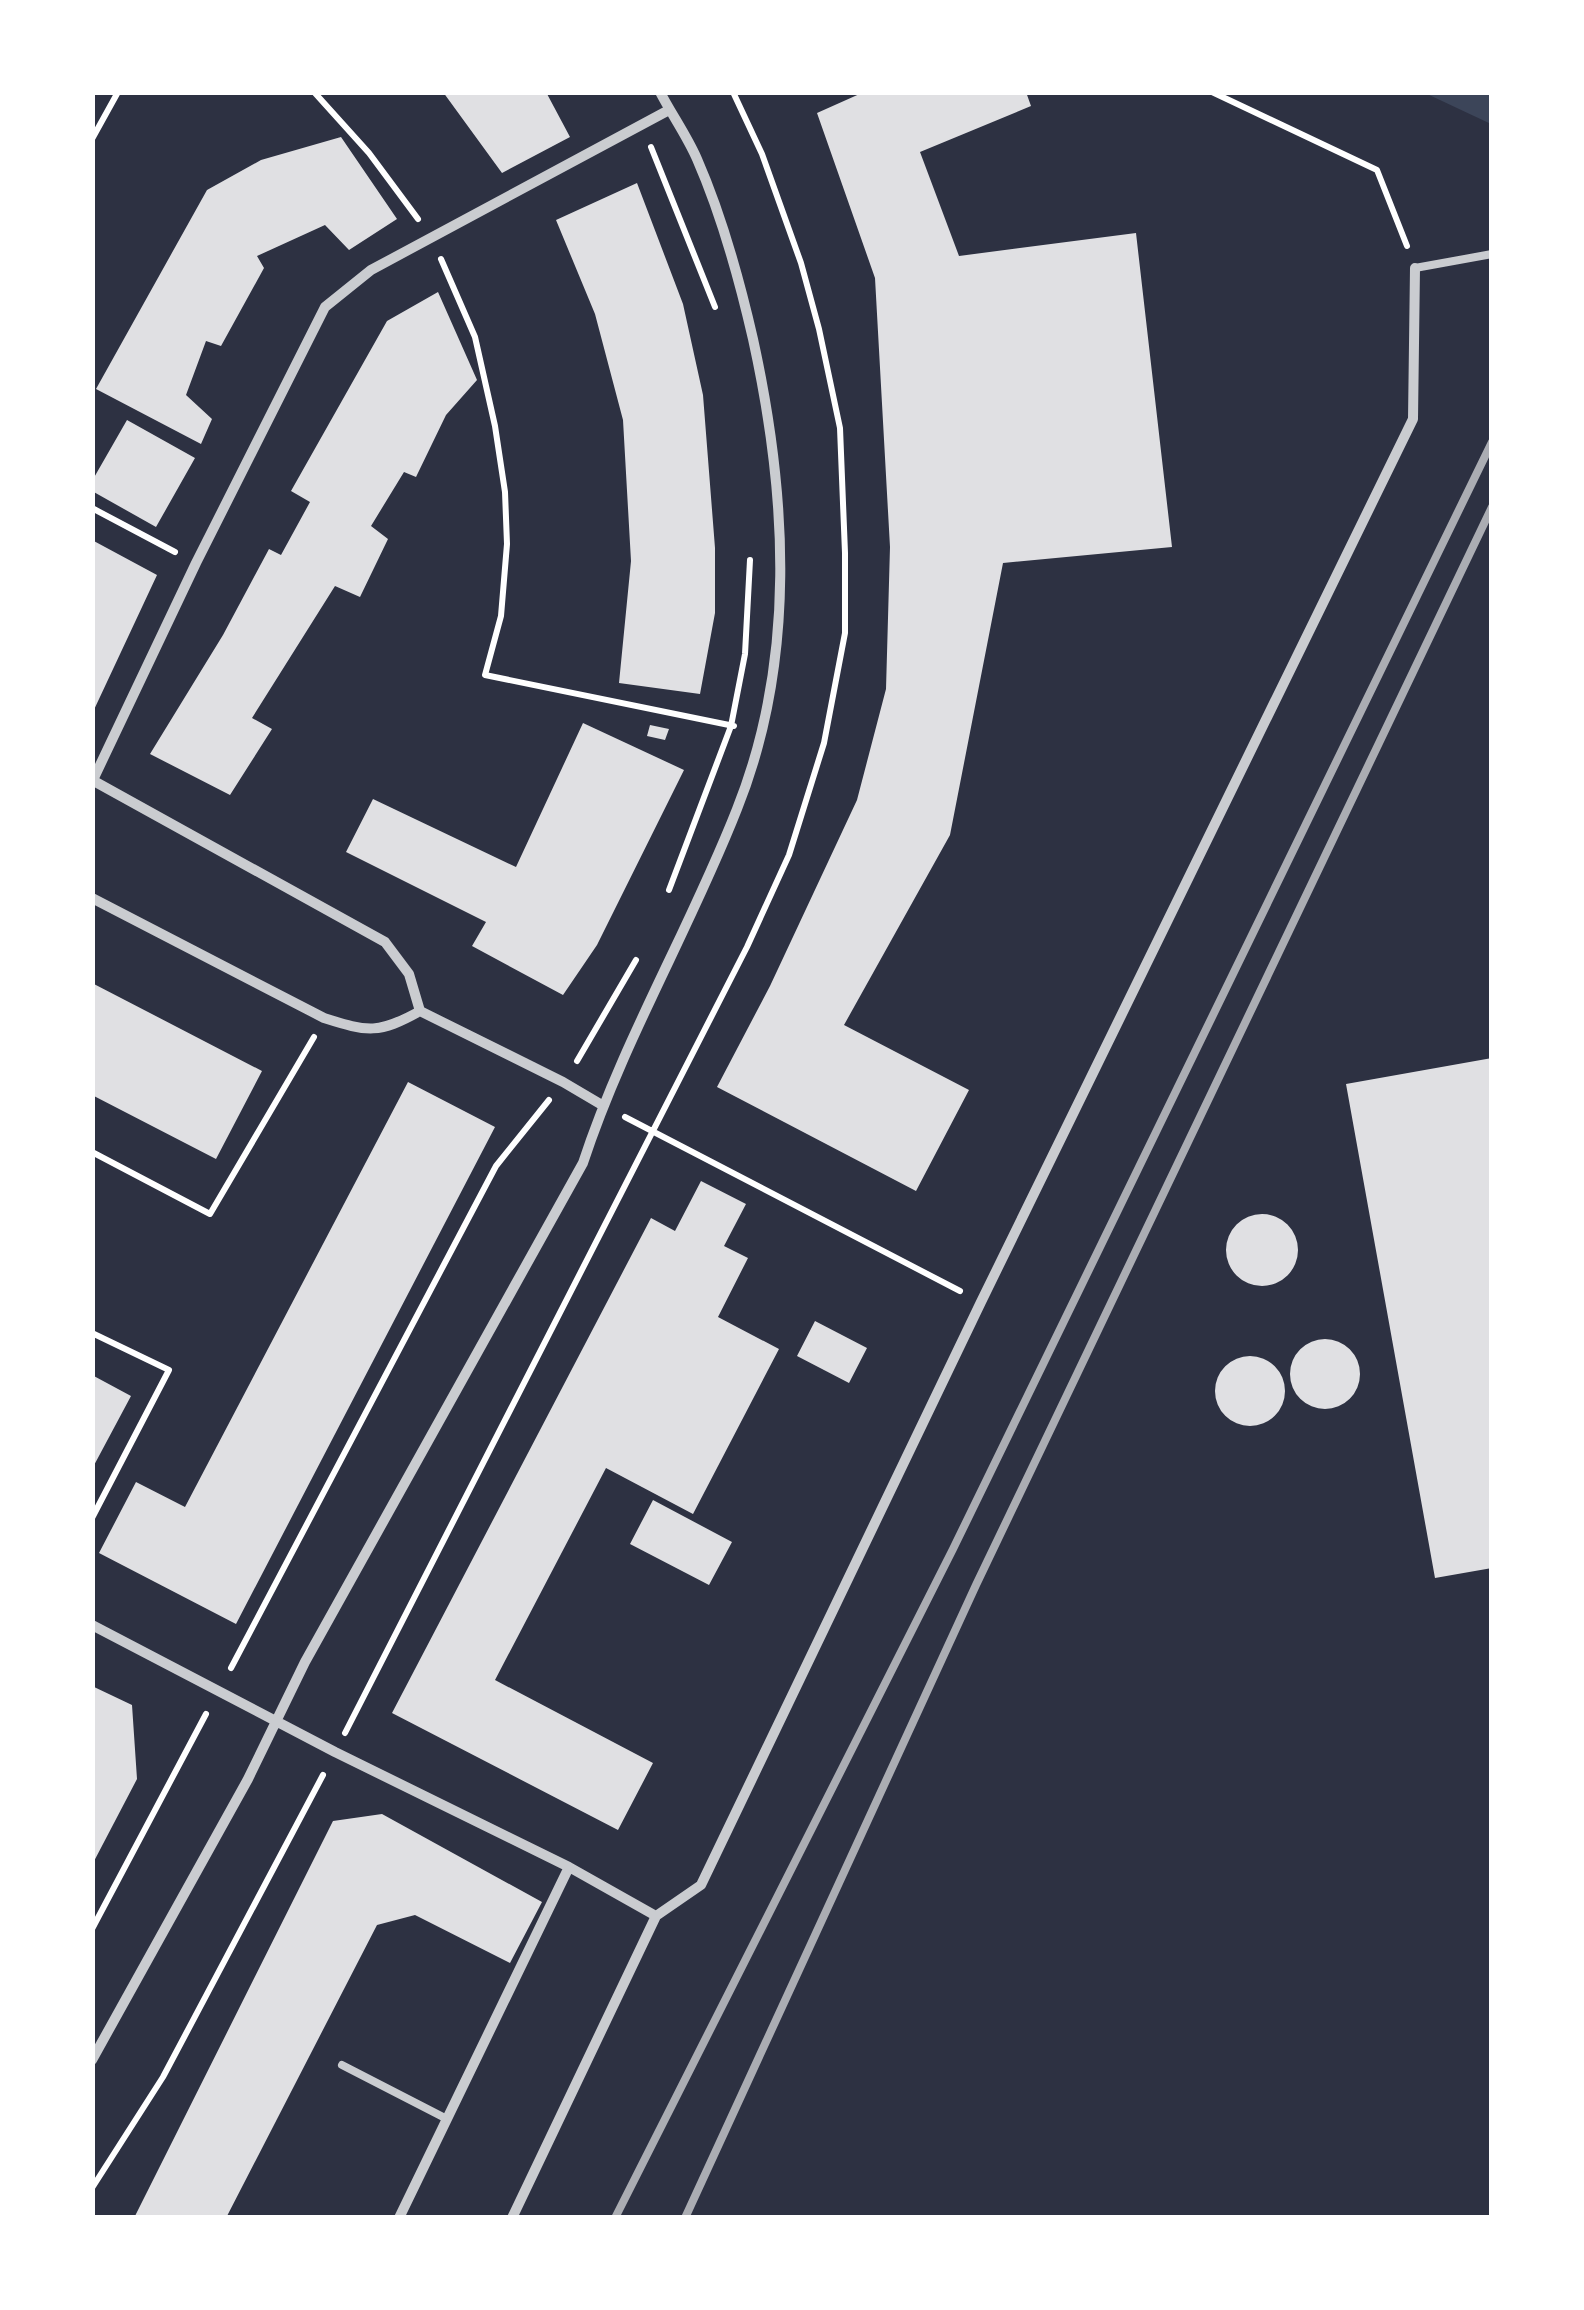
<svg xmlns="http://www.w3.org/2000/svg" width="1584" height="2310" viewBox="0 0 1584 2310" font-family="'Source Sans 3',sans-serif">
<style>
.green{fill:#3c4559}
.building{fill:#e0e0e3}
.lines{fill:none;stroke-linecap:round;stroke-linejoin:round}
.path{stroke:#fff;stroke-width:6}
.service{stroke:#caccd0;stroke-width:8}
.minor{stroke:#caccd0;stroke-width:10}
.rail{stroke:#abadb3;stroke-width:8}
</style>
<rect width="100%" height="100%" fill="#2d3142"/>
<!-- green -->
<path class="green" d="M1425,93H1491V124Z"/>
<!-- building -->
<path class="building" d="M443,92H546L570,137L502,173Z
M864,92H1026L1031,106L920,152L959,256L1136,233L1172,547L1003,563L950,835L844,1025L969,1090L916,1191L717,1087L770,986L857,800L886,689L890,547L875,278L817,113Z
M341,137L397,219L349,250L325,225L257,256L264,268L221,346L206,341L186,395L212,419L201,444L96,389L207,190L261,160Z
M637,183L683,304L703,395L715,548V613L700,694L619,683L631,561L623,420L595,314L556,220Z
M438,292L477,380L446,415L416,477L404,472L371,526L388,539L360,597L335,586L252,718L272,729L230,795L150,754L223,635L269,549L281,555L310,502L291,491L387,321Z
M127,420L195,458L156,527L92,491V481Z
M92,540L157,575L92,714Z
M583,723L684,770L597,945L563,995L472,946L486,922L346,852L373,799L516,867Z
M650,725L669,729L665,740L647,736Z
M92,983L262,1071L216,1159L92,1095Z
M1492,1058V1568L1435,1578L1346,1084Z
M408,1082L495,1127L236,1624L99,1553L136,1482L185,1507Z
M701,1181L746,1204L724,1246L748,1258L718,1317L779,1349L693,1514L606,1468L495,1680L653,1763L618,1830L392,1713L651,1218L675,1231Z
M1226 1250a36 36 0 1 1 72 0a36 36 0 1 1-72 0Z
M815,1321L867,1348L849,1383L797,1356Z
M1290 1374a35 35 0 1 1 70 0a35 35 0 1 1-70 0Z
M1215 1391a35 35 0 1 1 70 0a35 35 0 1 1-70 0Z
M92,1375L131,1396L92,1469Z
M653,1500L732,1542L709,1585L630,1544Z
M92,1686L132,1705L137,1779L92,1865Z
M382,1814L542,1902L510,1963L415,1915L377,1925L226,2218H134L333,1821Z"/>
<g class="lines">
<!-- path -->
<path class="path" d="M314,92L369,153L418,219
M1212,92L1377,170L1407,246
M92,139L118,92
M651,147L715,307
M441,259L475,337L495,426L505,492L507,544L501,616L485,675L734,726
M92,508L175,552
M669,890L731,726L745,654L750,560
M577,1061L636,960
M625,1117L960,1291
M92,1152L210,1214L314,1037
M92,1333L169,1370L92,1518
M231,1668L496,1166L549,1100
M345,1733L747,947L789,855L824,743L845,633V553L840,428L819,329L801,263L762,154L733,92
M92,1929L206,1714
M92,2188L163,2077L323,1775"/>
<!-- service -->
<path class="service" d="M1415,268L1492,254
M342,2065L447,2119"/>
<!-- minor -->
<path class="minor" d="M92,780L385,942L409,974L420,1011L563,1082L602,1105
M92,782L196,563L325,307L371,270L669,110
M92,898L324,1018C368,1032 379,1034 420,1011
M92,1625L335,1752L569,1867L656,1916
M92,2060L248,1779L305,1662L583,1163C623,1041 690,929 737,809C797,659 787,494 753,339C739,278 722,216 697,159C687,136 672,115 660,92
M399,2218L569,1867
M512,2218L656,1916L701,1885L981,1302L1413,419L1415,268"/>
<!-- rail -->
<path class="rail" d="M615,2218L953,1549L1492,442
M685,2218L976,1585L1492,507"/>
</g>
<!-- border -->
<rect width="1584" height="2310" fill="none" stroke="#ffffff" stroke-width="190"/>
</svg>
